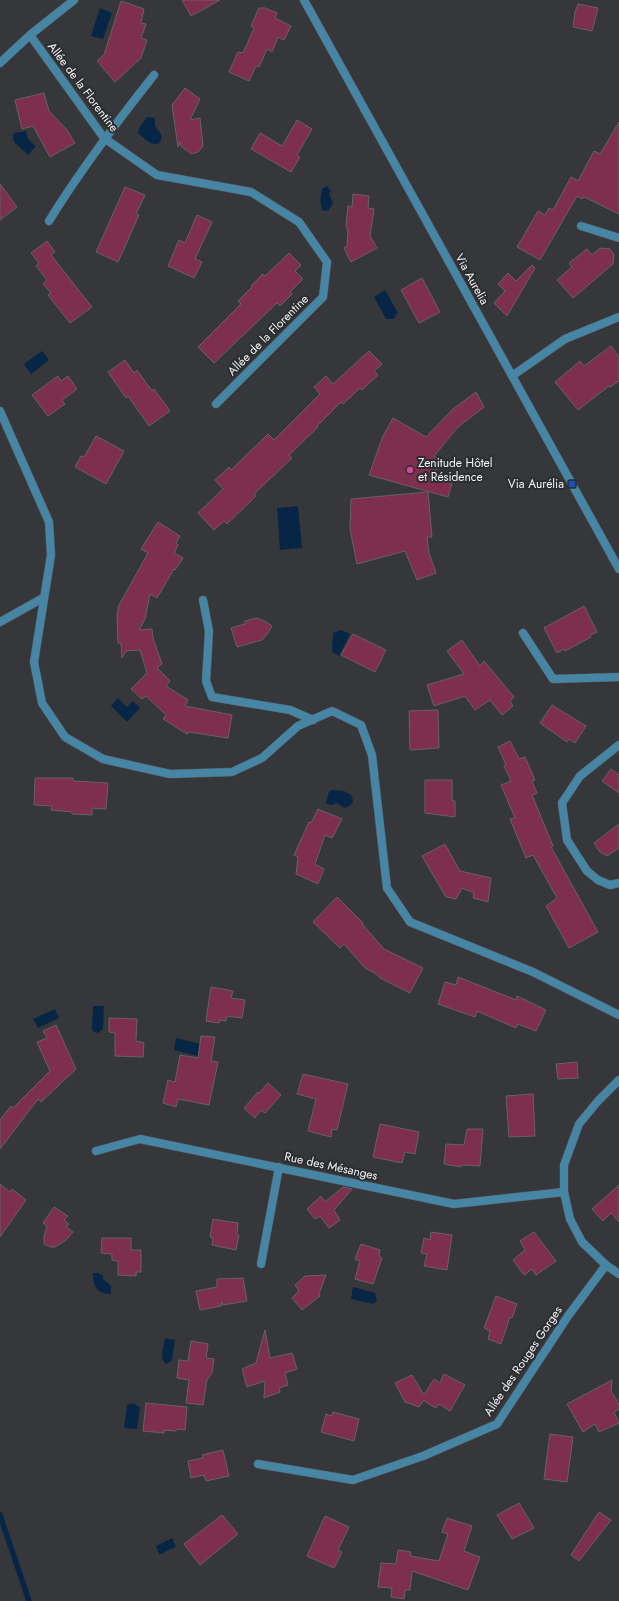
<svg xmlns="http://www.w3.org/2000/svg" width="619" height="1601" viewBox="0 0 619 1601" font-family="Jost,sans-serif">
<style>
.water{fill:#072646}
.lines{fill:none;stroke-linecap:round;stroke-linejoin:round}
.stream{stroke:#072646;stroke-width:5.5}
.building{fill:#7e2e4e;stroke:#676263}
.service-casing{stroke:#545559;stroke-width:9}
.minor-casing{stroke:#545559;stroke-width:9}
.service{stroke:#4685a3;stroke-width:8}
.minor{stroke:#4685a3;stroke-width:8}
.hotel-dot{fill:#d1479c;stroke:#2c2d31;stroke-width:1.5}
.transit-dot{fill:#1a4fb4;stroke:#2c2d31;stroke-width:1.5}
.labels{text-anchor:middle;stroke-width:4;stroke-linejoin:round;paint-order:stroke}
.street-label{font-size:12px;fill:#f2f3f6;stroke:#2c2d31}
.poi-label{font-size:12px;fill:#f2f3f6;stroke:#2c2d31;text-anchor:start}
</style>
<rect width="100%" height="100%" fill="#36373b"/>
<!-- water -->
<path class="water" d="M100,8L112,13L103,39L91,36Z
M147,117L155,118V126L162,136L160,143C151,147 145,139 138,133L139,128Z
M26,131L28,139L36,146L28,155L14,142L13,136L14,133Z
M327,186L331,191L329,194L333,203L329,210L325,211L322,210C320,204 320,196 322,189Z
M385,290L398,313L396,314L394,319H386L374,297Z
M42,351L49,360L31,374L24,364Z
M298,506L302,548L280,550L277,508Z
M341,630L350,634L339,656L332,652L333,633Z
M118,698L127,707L133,701L140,708L127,722L111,706Z
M332,790L344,791L350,794C356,801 352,806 344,808L337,803L332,805L327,804L326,802L329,792Z
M93,1006H104L103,1029L98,1033L94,1032L92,1029Z
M55,1009L59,1018L38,1028L33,1019Z
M176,1038L201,1044L198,1056L174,1050Z
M93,1273H99L103,1276V1279L111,1286V1294C97,1294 93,1286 93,1273Z
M353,1287L375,1293L377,1301L373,1304L351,1299Z
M165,1338L175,1340L172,1360L167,1364C158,1360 164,1347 165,1338Z
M132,1403L140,1407L137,1429L124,1428L127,1405Z
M172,1538L176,1547L164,1552L163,1554H159L156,1546Z"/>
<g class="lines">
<!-- stream -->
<path class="stream" d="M0,1515L29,1601"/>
</g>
<!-- building -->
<path class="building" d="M182,0H220L191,16Z
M121,1L144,9L141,23L146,24L141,38L147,40L141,58L115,82L97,61L104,55Z
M578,4L598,8L592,31L573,27L575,12Z
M259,8H265L277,13L275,18L291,26L284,40L278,37L272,52L267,49L259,67L256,66L249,81L229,72L238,52L243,53L254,28L251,26Z
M185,88L200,99L190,120L200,118L203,146L198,152L191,154L181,146L180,142L178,147L172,105Z
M44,93L49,111L67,130L75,143L50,157L33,126L22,129L15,100Z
M297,120L312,129L297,155L300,157L291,172L251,149L260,133L282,146Z
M619,122V214L584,197L582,199L577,196L540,260L517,247L538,211L545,215L549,208L553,210L571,177L578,181L594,151L600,154Z
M0,184L17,207L0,220Z
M125,187L145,195L136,214L139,215L118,262L96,252Z
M353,194L369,196L368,208L374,209L370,236L377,248L351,262L344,248L347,246L348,232L346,225L348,206L352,207Z
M197,215L212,222L195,259L202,262L194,278L168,266L179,240L185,243Z
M47,241L55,252L51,255L92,307L70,323L48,295L51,293L43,284L47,280L36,266L39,263L31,253Z
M600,248L610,249L612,252L614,254L613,264L573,298L557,280L572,267L569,263L587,249L592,255Z
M289,253L301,265L295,271L303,279L290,292L292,294L280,306L277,303L214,363L198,347L241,304L238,301L252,287L251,286L263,274L265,276Z
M532,265L535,268L507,316L494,303L505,291L498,284L508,273L516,281Z
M422,278L440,312L419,323L401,290Z
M611,346L619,357V381L610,387L609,386L578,410L555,382L580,361L584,366Z
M369,351L382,364L374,371L378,375L362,390L360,388L343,404L341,402L317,426L318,427L289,455L292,458L254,494L256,496L227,524L224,521L214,530L198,513L223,489L215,480L229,467L231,470L268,434L274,440L320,394L314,387L326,376L333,384Z
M125,360L134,373L137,370L152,391L154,389L170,411L149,426L128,396L126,398L108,372Z
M58,376L61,381L68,376L77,389L62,400L65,404L48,416L32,395Z
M476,392L484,407L458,427L434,456L440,460L433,479L452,483L448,497L369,475L383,436L393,418L426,437L453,409Z
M96,436L124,451L106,484L75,467L81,456L84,457Z
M428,492L432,537H427L429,553L436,573L417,580L405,551L357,564L350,529L351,499Z
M158,522L180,536L176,543L178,545L174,553L183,558L175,570L174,569L157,598L150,594L145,619L139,630L152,629L153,638L162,664L157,668L170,681L166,686L188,700L185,706L232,715L228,738L189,732L187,734L163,719L166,715L146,696L142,699L131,689L147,673L140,650L126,651L122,658L121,643H118L117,615L119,605L148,553L141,549Z
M584,606L597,632L590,635L591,637L565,651L564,649L557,653L544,628Z
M257,618L266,622L272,626L268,633L262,640L237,647L231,628L245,624V621Z
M353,634L386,650L375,672L341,655Z
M462,640L480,666L484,661L514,697L510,701L513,706L502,715L490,700L475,710L465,696L434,706L427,685L464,674L447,651Z
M552,705L586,726L575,743L569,739L567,742L540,723Z
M438,710L439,748L410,750L409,711Z
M510,741L519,759L525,757L535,780L532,781L537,793L532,795L553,846L551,847L598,932L569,948L546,906L557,898L533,855L526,858L510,819L515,818L501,785L511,781L504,766L506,765L498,747Z
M611,769L619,775V793L602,781Z
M35,778H73V781L108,783L106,809L92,808V815L72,814V812L51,810L52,806L34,805Z
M425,780H452V801H455V817L425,813Z
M318,809L342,819L332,838L325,835L315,864L324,869L318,884L296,874L298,857L294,855L309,822L311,823Z
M619,824V848L607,856L600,852L594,843Z
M445,844L460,871L491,878L488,902L473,898L474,893L462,888L456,899L446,897L422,856Z
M337,897L363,923L362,924L384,949L423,968L410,993L380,978L378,975L365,968L344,944L340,948L313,922Z
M458,977L516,1000L517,996L546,1010L536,1031L518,1024L516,1028L477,1011L475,1017L438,1004L445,982L456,985Z
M211,987L233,991L231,998L245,1000L242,1018L227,1016L226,1021L220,1020L219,1023L206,1021Z
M109,1018L137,1019L136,1041L144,1043L143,1057L115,1056V1033L109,1032Z
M56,1025L76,1069L41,1102L38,1099L0,1149V1120L11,1106L13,1108L50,1071L37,1042L47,1038L43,1031Z
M201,1036L215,1037L211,1061L218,1062L209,1105L178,1099L176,1107L163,1103L168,1080L175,1082L180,1055L198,1058Z
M577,1062L578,1078L558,1079L556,1064Z
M303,1074L348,1084L337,1130L332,1129L331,1137L308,1131L316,1099L297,1094Z
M268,1083L281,1095L265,1113L261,1110L255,1118L244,1108L258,1092L259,1093Z
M533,1094L535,1136L509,1137L506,1096Z
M380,1124L419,1132L415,1154L405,1152L402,1163L373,1157Z
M467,1129H483L480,1166L462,1165L461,1167L444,1164L446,1144L464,1145Z
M0,1184L10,1192L12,1189L26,1200L0,1237Z
M619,1185V1222L611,1213L603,1221L592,1209Z
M343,1187L352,1189L334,1210L340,1220L329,1228L320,1216L315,1219L307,1209L321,1196L325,1202Z
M54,1207L68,1216L64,1220L69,1224L66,1227L73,1232L66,1240L55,1247H51L44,1244V1236L47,1226L43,1223Z
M213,1219L238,1223L237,1234L239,1235L236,1250L212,1245L213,1238L210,1237Z
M431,1232L452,1235L447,1270L424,1266L427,1254L421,1253L424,1238L430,1240Z
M534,1232L556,1261L536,1275L532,1269L524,1275L513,1260L525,1250L520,1241Z
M102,1238H131V1250H141V1272H136V1276L118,1275V1261L112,1260V1254L101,1253Z
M361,1244L380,1250L379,1256L382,1258L373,1284L355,1279L360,1261L355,1259Z
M326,1275L319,1294L320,1296L302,1310L292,1298L299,1291L295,1285L305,1276Z
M243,1278L247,1301L223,1305L222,1302L221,1306L200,1310L196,1291L217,1287V1279Z
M496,1296L517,1304L512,1318L510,1317L501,1344L488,1339L490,1331L484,1328Z
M265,1330L270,1358L292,1353L297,1369L285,1373L288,1385L279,1388L280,1392L264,1398L265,1381L247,1387L242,1369L256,1363Z
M191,1341L208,1344L206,1358L214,1359L212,1373L207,1380L203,1405L186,1403L189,1380L177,1378L179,1360L188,1361Z
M444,1374L465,1385L450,1411L439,1404L436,1408L427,1403L424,1400L419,1407L405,1402L395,1383L412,1375L424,1395L434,1379L440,1383Z
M612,1380L611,1391L619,1404V1409L614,1412L619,1423L599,1432L595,1424L583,1432L567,1404Z
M146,1403L187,1407L185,1430L178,1429L175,1431L164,1430V1433L143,1431Z
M333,1412L359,1419L354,1441L321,1432L326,1414L332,1416Z
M550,1434L573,1437L567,1482L544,1479Z
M223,1450L229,1476L206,1481L204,1475L191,1478L188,1461L203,1458L202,1455Z
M519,1503L534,1528L512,1539L497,1515Z
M599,1512L611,1520L579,1561L571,1555Z
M222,1515L238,1534L200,1565L184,1544Z
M325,1516L349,1527L338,1550L342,1552L334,1568L307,1556Z
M447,1518L472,1526L464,1551L480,1557L468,1590L412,1571L410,1590H405L404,1599L391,1597L392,1588L378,1587L381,1563L396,1564L398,1550L411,1552L410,1556L439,1561L448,1534L442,1532Z"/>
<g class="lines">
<!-- service casing -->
<g class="service-casing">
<path id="service" d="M523,633L553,679L619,677"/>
</g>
<!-- minor casing -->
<g class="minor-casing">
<path id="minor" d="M304,0L619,569
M30,35L104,138L157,175L251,192L299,222L327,262L323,297L216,404
M0,63L30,35L74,0
M49,221C81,169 116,123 154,75
M581,226L619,238
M512,376L565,339L619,317
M0,411L49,522L51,555L34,662L42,703L65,737L103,759L170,774L232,772L262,758L298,726L332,711L361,725L372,755L387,888L410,922L533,972L619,1015
M203,600L209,631L206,681L212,697L290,710L313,720
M0,622L43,598
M619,745L580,776L562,803L567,840L587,871L598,880L610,885L619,883
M619,1080L598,1101L579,1124L564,1165V1192L570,1219L582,1242L606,1265L619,1274
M96,1151L140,1139L454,1204L564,1192
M261,1264L279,1167
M258,1464L353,1480L423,1456L497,1424L568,1316L606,1265"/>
</g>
<!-- service -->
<use href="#service" class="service"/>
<!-- minor -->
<use href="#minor" class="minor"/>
</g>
<!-- markers -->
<circle class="hotel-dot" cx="410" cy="470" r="4"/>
<rect class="transit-dot" x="568" y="480" width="8" height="8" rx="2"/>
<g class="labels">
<!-- street labels -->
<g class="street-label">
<text transform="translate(83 87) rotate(53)" y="4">Allée de la Florentine</text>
<text transform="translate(472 279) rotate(61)" y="4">Via Aurelia</text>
<text transform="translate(268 335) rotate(-45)" y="4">Allée de la Florentine</text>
<text transform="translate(331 1166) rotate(12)" y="4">Rue des Mésanges</text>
<text transform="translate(523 1361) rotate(-56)" y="4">Allée des Rouges Gorges</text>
</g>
<!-- poi labels -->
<g class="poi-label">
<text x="418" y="467">Zenitude Hôtel<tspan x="418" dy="14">et Résidence</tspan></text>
<text x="564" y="488" text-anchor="end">Via Aurélia</text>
</g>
</g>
</svg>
